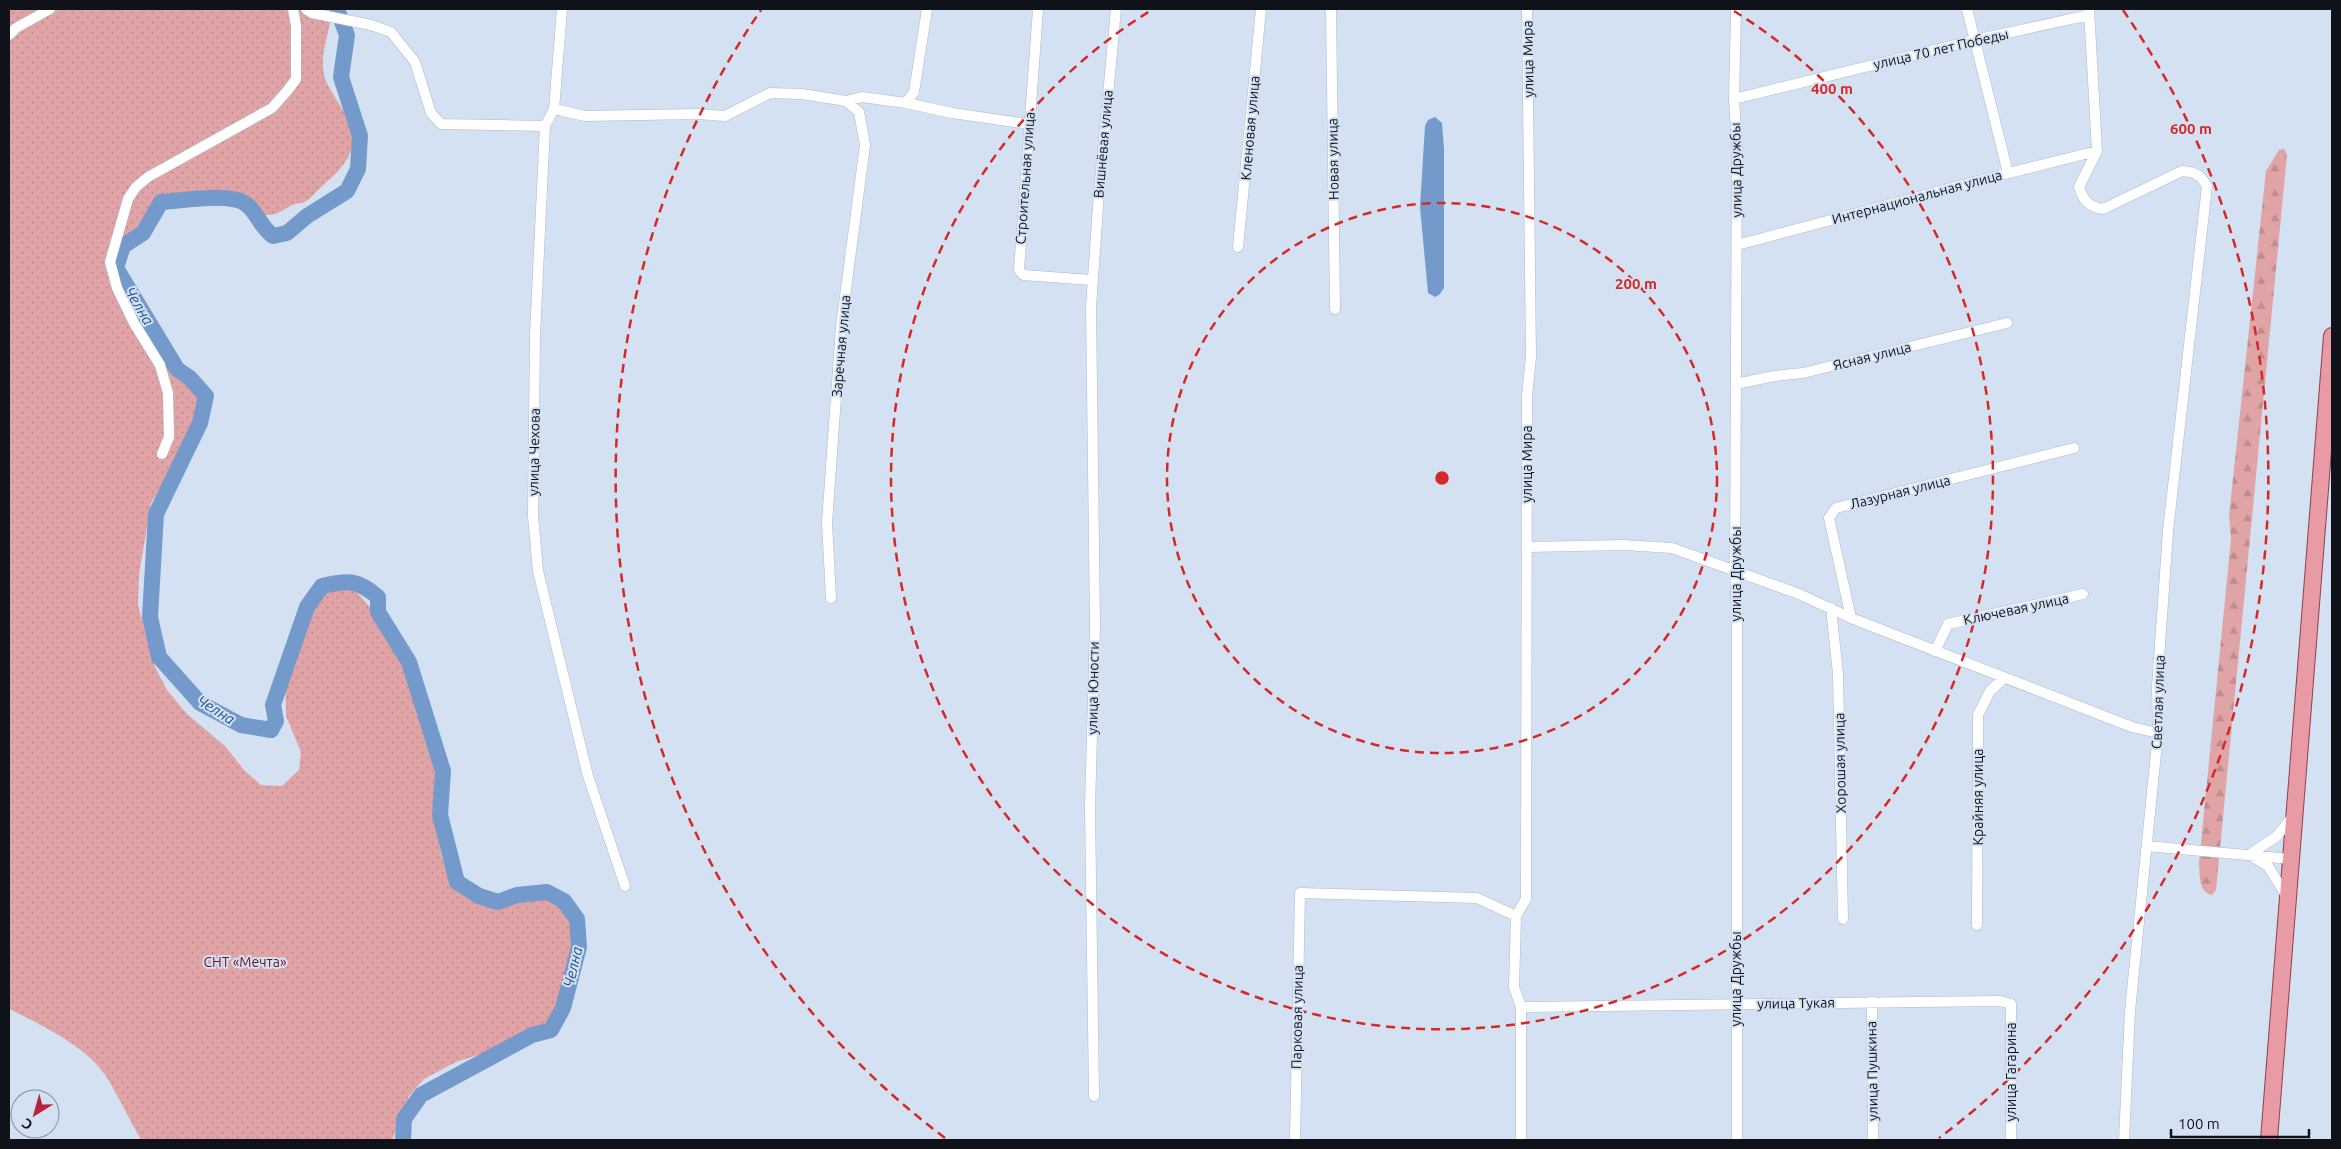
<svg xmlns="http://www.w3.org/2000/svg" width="2341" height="1149" viewBox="0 0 2341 1149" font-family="Ubuntu,sans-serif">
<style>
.forest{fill:url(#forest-firs)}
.garden{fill:url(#garden-dots)}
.water{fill:#749acc}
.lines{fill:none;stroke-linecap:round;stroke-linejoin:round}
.river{stroke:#749acc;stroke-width:16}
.street-casing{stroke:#aebaca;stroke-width:11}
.primary-casing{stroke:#92404c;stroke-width:18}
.street{stroke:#fff;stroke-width:10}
.primary{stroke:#e89ba4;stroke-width:16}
.ring{fill:none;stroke:#d62828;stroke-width:2.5;stroke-dasharray:9 6}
.labels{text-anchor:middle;stroke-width:4;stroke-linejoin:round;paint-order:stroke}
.street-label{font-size:14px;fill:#0f1319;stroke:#d4e1f2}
.park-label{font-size:14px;fill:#671424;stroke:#d4e1f2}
.water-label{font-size:15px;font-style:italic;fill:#205492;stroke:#d4e1f2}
.centre{fill:#d62828;stroke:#d4e1f2;stroke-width:2.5}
.ring-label{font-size:15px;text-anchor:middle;font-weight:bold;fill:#d62828;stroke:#d4e1f2;stroke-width:4;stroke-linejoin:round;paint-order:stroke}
</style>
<defs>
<pattern id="forest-firs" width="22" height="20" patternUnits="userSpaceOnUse" patternTransform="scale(1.25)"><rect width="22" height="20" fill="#e0a4a7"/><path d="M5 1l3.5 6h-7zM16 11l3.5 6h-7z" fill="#bf8c8f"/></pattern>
<pattern id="garden-dots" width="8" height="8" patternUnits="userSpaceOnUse" patternTransform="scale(1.25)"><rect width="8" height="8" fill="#e0a4a7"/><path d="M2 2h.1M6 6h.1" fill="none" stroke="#bf8c8f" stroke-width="1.8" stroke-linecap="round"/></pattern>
</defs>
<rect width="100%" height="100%" fill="#d4e1f2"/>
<!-- forest -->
<path class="forest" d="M2284,149L2287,155L2216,890L2212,895C2198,892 2200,875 2199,863L2231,539L2229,516L2266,171L2279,150Z"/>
<!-- garden -->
<path class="garden" d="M9,9H320L330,22C327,41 319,58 325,78C332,99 362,127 351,151C344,169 330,178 317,191C314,194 310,199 306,201C303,203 299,203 295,204C288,206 282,212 275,214C257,219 243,205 228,202C177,191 117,217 122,276L203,401V412L196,432L151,503L139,575L138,605L155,667L167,690L187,714L225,746L244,770L261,785L282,786L299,770L301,752L286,716L285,654L290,640L316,588L328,581L347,583C406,637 431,716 438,793C441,818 434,849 448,871C453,878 463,883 470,886C478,890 488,897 498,897C520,896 534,881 556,895C569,904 573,917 575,933C577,952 562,1019 548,1030L538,1028L526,1030L493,1050L456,1062L424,1079L409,1096L392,1140H141C129,1119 119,1097 106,1076C87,1047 40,1024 9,1009Z"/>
<!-- water -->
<path class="water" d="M1435,117L1442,123L1444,149V288L1439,295L1435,297L1428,293L1420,207L1425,126L1428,120Z"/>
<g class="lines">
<!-- river -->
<path class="river" d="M337,9L347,35L341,77L360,136L358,169L347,191L307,216L287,233L273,236C260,227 258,213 246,204C230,192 181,201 161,202L143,233L123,246L116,268L177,369L190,378L206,396L200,423L156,514L150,617L159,657L200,703L241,725L271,730L276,721L273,705L307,607L322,586C347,580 357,579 378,597V612L409,662L443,771L440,815L457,882L479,896L498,902L517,895L547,892L564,901L577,919L579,947L563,1008L551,1030L532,1035L421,1095L404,1119L403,1140"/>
<!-- street casing -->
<g class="street-casing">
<path id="street" d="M306,9L312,13L371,25L391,32L415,62L431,113L441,124L545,126
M562,9L554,109L545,126L535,335L533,516L538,571L588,776L625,886
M1038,9L1019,270L1023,275L1092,280
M1331,9L1335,309
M1736,9L1734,99L1737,145L1735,570L1737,617V1140
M1967,9L2008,173
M2089,9L2097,151L2079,187C2083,200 2089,207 2103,209L2182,171C2195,172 2200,174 2207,186L2168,531L2157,687L2158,733L2130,1011L2124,1140
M9,35L16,28L50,9
M1734,99L1975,40L2089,15
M846,101L862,97L906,103L914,92L927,9
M906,103L952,113L1029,124
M554,109L585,116L697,114L725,116L770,93L802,94L846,101L859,112L865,145L841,327L827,523L831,598
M1737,245L1981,180L2097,151
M1238,247L1261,9
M1736,384L1774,376L1803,373L2007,323
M162,454L169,437L168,393L160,365L134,323L117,288L110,262L128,199L136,187L148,177L272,108L288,90L296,79V26L293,9
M1528,547L1624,545L1672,548L1799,594L1851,618L2132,727L2158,733
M1831,608L1838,674L1843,919
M1851,618L1829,518L1836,508L2074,448
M1935,651L1948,624L2083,594
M2147,846L2291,859
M2287,897L2268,866L2249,855L2277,836L2294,815
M1977,925L1978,715L1990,691L2004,678
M1872,1002L1873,1140
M1521,1007L2000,1001L2011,1004V1140
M1094,1096L1090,808L1095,625L1091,307L1099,192L1116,9
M1295,1140L1300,893L1477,898L1516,916
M1521,1140V1007L1514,987L1516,916L1526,899V885L1527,396L1531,357L1527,9"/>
</g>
<!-- primary casing -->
<g class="primary-casing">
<path id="primary" d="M2269,1140L2332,336"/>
</g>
<!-- street -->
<use href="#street" class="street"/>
<!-- primary -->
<use href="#primary" class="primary"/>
</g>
<!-- distance rings -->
<g class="ring">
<circle cx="1442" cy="478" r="275"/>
<path d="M1734 11A551 551 0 1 1 1150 11"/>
<path d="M945 1138A826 826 0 0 1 761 10M2123 10A826 826 0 0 1 1939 1138"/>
</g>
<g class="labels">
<!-- street labels -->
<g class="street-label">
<text transform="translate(1941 49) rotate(-13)" y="5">улица 70 лет Победы</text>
<text transform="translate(1528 59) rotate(-91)" y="5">улица Мира</text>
<text transform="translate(1250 128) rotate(-85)" y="5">Кленовая улица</text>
<text transform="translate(1103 144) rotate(-85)" y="5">Вишнёвая улица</text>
<text transform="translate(1333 159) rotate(-91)" y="5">Новая улица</text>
<text transform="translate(1736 170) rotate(-91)" y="5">улица Дружбы</text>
<text transform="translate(1025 178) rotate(-86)" y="5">Строительная улица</text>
<text transform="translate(1917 197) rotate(-15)" y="5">Интернациональная улица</text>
<text transform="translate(841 346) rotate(-85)" y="5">Заречная улица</text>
<text transform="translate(1872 356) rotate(-14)" y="5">Ясная улица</text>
<text transform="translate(534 452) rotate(-89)" y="5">улица Чехова</text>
<text transform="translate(1527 464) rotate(-90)" y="5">улица Мира</text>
<text transform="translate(1900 492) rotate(-14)" y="5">Лазурная улица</text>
<text transform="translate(1736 574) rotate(-90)" y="5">улица Дружбы</text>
<text transform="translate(2016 609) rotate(-12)" y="5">Ключевая улица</text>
<text transform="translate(1093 688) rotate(-89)" y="5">улица Юности</text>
<text transform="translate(2158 702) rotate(-88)" y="5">Светлая улица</text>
<text transform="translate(1840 763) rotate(-91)" y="5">Хорошая улица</text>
<text transform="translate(1978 797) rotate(-90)" y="5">Крайняя улица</text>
<text transform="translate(1736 979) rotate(-90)" y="5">улица Дружбы</text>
<text transform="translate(1796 1003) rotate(-1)" y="5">улица Тукая</text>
<text transform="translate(1297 1017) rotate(-89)" y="5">Парковая улица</text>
<text transform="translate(1872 1071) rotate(-91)" y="5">улица Пушкина</text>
<text transform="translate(2011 1072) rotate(-90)" y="5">улица Гагарина</text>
</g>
<!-- park labels -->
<g class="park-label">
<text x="245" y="967">СНТ «Мечта»</text>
</g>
<!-- water labels -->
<g class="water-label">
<text transform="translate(139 306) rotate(59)" y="5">Челна</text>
<text transform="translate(216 710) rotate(32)" y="5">Челна</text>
<text transform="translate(573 967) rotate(-77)" y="5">Челна</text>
</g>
</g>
<circle cx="1442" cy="478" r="8" class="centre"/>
<g class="ring-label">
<text x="1832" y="94">400 m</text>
<text x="2191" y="134">600 m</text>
<text x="1636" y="289">200 m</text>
</g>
<!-- border -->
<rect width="2341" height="1149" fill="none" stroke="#0f1319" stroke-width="20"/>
<!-- north arrow -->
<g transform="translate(35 1114) rotate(217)"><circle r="24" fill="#d4e1f2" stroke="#858f9b"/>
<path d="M0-4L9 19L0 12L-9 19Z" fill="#b52341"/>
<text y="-8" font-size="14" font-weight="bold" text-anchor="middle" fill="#0f1319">С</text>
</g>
<!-- scale -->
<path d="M2171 1129v8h138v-8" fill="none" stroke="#0f1319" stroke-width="2.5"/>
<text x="2178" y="1129" font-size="15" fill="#0f1319" stroke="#d4e1f2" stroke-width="4" paint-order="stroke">100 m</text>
</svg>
